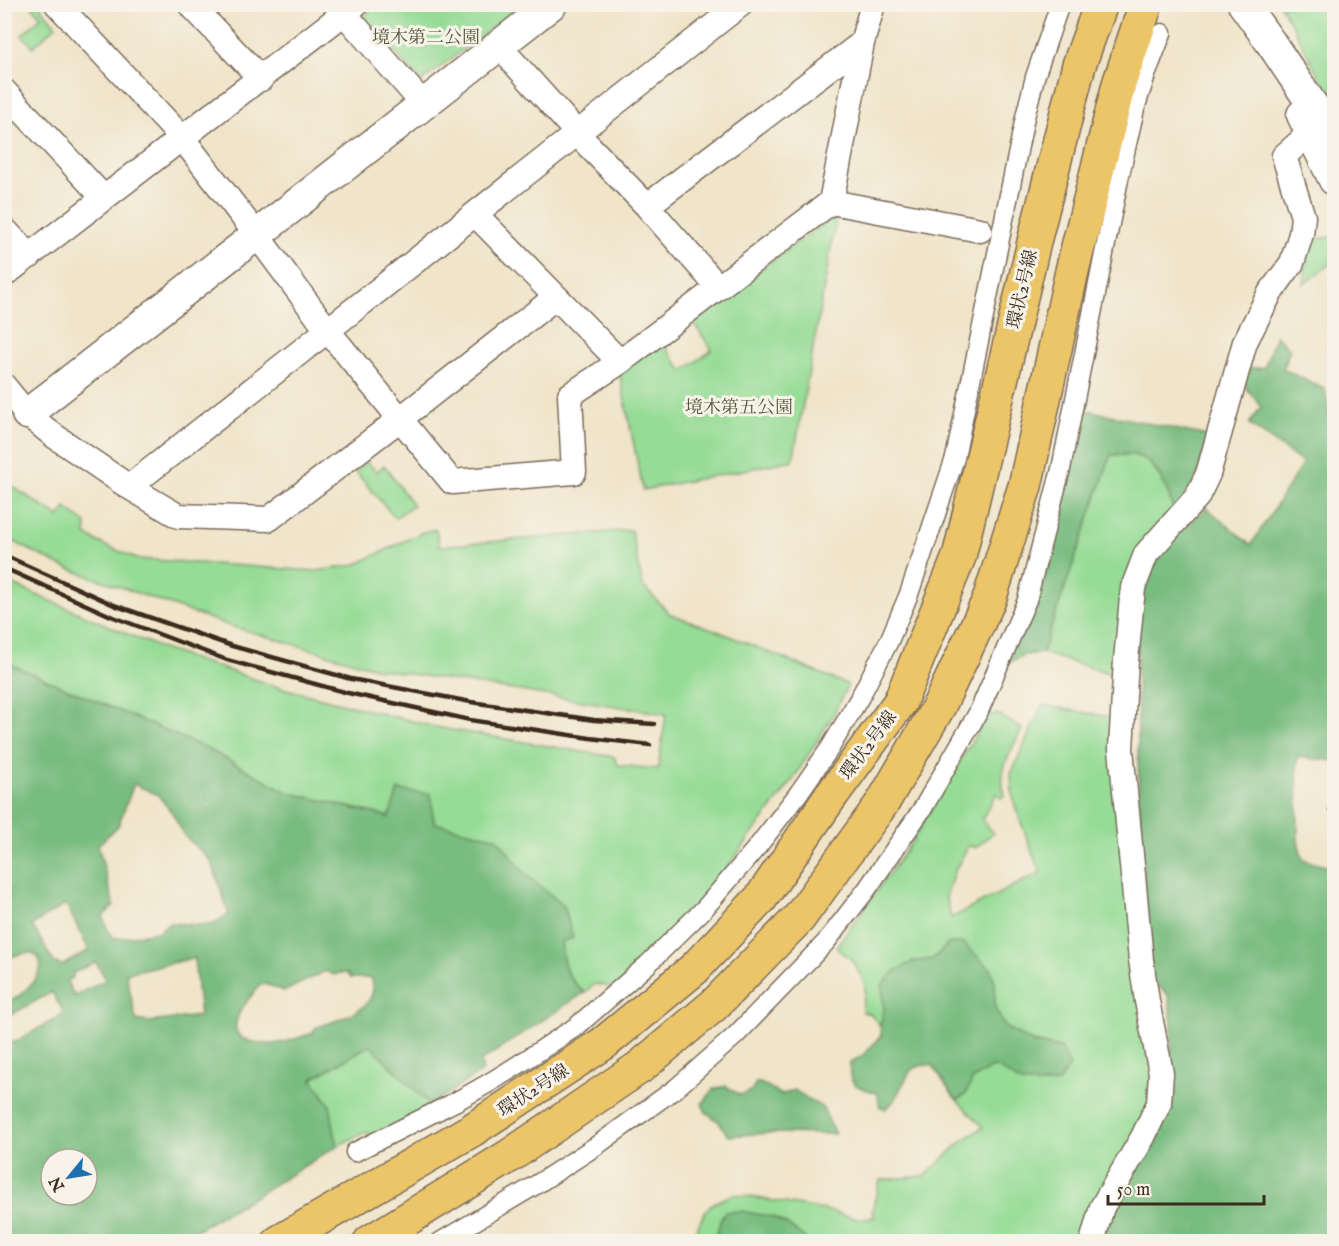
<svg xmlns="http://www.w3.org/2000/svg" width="1339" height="1246" viewBox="0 0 1339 1246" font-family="'IM FELL English','Noto Serif JP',serif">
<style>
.green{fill:#96dc96;stroke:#68835a;stroke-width:1.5}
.forest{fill:#78bc7f;stroke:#5a734e;stroke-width:1.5;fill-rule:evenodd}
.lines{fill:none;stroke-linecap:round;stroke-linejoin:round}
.pedestrian-casing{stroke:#7a6b5a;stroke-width:21}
.minor-casing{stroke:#7a6b5a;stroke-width:27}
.tertiary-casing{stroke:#7a6b5a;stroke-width:33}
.primary-casing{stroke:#7a6b5a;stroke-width:36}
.pedestrian{stroke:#fff;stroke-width:18}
.minor{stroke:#fff;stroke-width:24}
.tertiary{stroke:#fff;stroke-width:30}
.primary{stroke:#edc569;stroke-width:33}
.rail{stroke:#3b2a1e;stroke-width:4.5}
.pedestrian-bridge-casing{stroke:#7a6b5a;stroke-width:21;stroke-linecap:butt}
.primary-bridge-casing{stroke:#7a6b5a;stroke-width:36;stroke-linecap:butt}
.pedestrian-bridge{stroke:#fff;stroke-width:18}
.primary-bridge{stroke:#edc569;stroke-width:33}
.labels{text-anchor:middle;stroke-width:6;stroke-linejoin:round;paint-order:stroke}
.park-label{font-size:18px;fill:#52563c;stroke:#f7f3e8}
.street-label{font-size:18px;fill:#3b2a1e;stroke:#f7f3e8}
</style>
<rect width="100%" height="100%" fill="#f7f3e8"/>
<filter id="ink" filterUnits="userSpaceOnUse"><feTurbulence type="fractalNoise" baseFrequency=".0167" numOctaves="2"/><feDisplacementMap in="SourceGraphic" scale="12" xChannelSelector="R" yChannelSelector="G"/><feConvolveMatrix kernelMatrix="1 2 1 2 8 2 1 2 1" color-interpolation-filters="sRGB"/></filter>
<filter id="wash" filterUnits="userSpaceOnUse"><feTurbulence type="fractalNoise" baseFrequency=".008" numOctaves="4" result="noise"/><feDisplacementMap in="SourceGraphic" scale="24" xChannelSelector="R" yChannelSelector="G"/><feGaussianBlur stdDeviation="1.35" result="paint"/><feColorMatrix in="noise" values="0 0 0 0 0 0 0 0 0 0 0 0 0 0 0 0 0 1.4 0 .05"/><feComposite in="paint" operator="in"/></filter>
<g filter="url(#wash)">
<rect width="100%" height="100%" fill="#f0e4c9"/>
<!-- green -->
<path class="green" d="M378,4H521V5L421,82L363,16Z
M31,5H39L56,26L33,47L22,35L41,17Z
M1280,5H1334V105L1292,25Z
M837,214L793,460L643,490L619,371L661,341L683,371L712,350L691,319Z
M1334,237V261L1304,284C1307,268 1306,255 1308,239Z
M1111,455H1134L1150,463L1166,486L1174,513L1118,672L1111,674L1042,653Z
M367,462L377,472L384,465L413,505L395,518L355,471Z
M10,485L59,517L66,508L86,523V535L104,545L138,559L317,571L355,565L423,532L436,529L439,546L631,530L643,586L670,614L715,630L848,685L832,717L792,781L706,896L616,988L595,984L584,993C565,974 563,968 561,942L573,938L564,906L526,875L497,838L434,823L431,795L390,817L287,792L208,749L5,662L4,581L163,649L278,687L435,727L614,757L618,765L658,769L666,714L379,669L230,626L61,566L5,537V489Z
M1042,705L1115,718L1156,1091L1088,1241H809L786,1224L772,1217L721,1218L718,1230L711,1241L695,1242L696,1230L706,1210L714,1203L734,1194L830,1211L857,1219L875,1217L872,1211L880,1180L925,1176L962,1141L983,1127L957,1100L965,1095L973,1079L993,1066L1002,1069L1022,1083L1061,1048C1036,1043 1001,1037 995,1007C994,1000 995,991 995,983L949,943L933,959L912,962L882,986L884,1011L880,1025L870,1014L863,1012C860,1003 866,997 865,989C865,981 853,960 847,956C842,952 840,952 836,947L911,843L987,716L998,714L1022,729C1012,750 996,771 1005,795L1001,798L997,793L982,819L993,833L975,848L969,845L953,874L946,898L951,918L1041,872L1035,860L1015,806L1012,790L1011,774Z
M370,1045L430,1105L374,1138L366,1132L337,1146L330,1105L312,1079Z"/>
<!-- forest -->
<path class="forest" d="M1276,335L1290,349L1283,369L1325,389L1334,441V761L1297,757L1298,841L1303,860L1334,868V1241L1097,1242L1163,1103L1171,1051L1172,1023L1168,995L1151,980L1140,822L1138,758L1137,635L1144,574L1173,537L1207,508L1251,545L1303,463L1249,424L1261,407L1242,382L1244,368H1264Z
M1082,409L1208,436L1196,480L1174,513C1168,492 1160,463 1135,455C1128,453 1118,455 1111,455L1042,653L1024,655L1003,666Z
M5,662L208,749L287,792L389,817L398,790L431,794L434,823L497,838L526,875L564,906L573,938L561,942C563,967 565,975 584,993L481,1061L483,1071L430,1105L370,1045L312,1079L330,1105L337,1146L254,1197L175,1242L5,1241V1036L13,1043L64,1014L52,992L5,1018L4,1003C17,1002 48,973 39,959C37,955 32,952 28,953C20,953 12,957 5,959ZM134,784L158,795L173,814L184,835L211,861L229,914L213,924L197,925L170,923L157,932L120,938L112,937L107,928L103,916L114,906L98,845L118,826ZM66,904L89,950L61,966L58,963L55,964L32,925ZM194,958L200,1016L148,1022L136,1020L126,973ZM96,962L106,980L74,996L67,981L73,978V973ZM325,971L334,975L340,973H346L351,978H370L372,979C372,982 373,985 373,989C371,1013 333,1021 315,1028L313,1033C287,1041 271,1050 244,1039C236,1035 234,1027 237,1019C241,1006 253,994 261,984C269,983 277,990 285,991ZM51,1159H87V1195H51Z
M949,943H963L991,969L995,983V1008L1005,1027L1033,1043L1061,1048L1070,1066L1058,1083C1047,1084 1034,1086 1023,1083C1013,1080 1006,1070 993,1067L973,1079L965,1095L957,1100C947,1090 941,1076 932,1065H922L911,1070L893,1102L886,1109L880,1107L877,1093C857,1087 847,1086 850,1063L863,1055L881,1036L880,1025L884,1010L882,985L895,971L912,962L933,959Z
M756,1082L767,1086L781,1095L794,1090L823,1108L835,1134L771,1133L728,1136L719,1122L706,1112L702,1104L714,1089L726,1086L740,1095L752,1091Z
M742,1211L772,1217L786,1224L809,1241H711L718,1230L721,1218L725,1212Z"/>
</g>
<g filter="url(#ink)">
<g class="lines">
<!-- pedestrian casing -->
<g class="pedestrian-casing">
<path id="pedestrian" d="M860,697L889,641L909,594L955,458L1025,117L1035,77L1060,4
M979,711L1027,600L1061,469L1119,179L1135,109L1146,75L1162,33
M577,1026L647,965L704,909L758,846L798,794
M675,1089L735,1036L826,942L867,889L923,808
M355,1152L439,1110
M440,1242L539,1183"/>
</g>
<!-- minor casing -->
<g class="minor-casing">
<path id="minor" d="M57,4L183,139L256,234L328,331L452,482L574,472L570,395L620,362
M190,4L261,79
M336,4L424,105
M499,46L587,144L647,206L718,287
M4,91L104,198
M831,202L862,43L873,4
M647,206L862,43
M475,214L620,362L831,202L980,230
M4,229L30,256
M4,275L356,4
M4,386L27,414L53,435L129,487L178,516L269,519L400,419L556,297
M129,487L741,4
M1092,1242L1102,1207L1143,1137L1159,1103L1161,1073L1147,1001L1141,960L1121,749L1126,660L1133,588L1146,554L1197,497L1208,474L1245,342L1270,293L1292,263L1301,234L1303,217L1284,156L1310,133"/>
</g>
<!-- tertiary casing -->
<g class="tertiary-casing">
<path id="tertiary" d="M1243,4L1271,43L1334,137
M1302,115L1334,180
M27,414C202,277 377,142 552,4"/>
</g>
<!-- primary casing -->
<g class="primary-casing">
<path id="primary" d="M900,702L959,557L1035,238L1079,65L1101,4
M939,706L989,600L1025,486L1072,271L1119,84L1146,4
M604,1043L694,969L761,898L831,796
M640,1067L714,1005L799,918L883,802
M279,1242L472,1130
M370,1242L511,1155"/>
</g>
<!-- pedestrian -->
<use href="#pedestrian" class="pedestrian"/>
<!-- minor -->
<use href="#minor" class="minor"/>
<!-- tertiary -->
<use href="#tertiary" class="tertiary"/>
<!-- primary -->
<use href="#primary" class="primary"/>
<!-- rail -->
<path class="rail" d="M4,555L114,605L232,646L351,679L471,702L594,720L654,724
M4,568L111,616L227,660L348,693L470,720L590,738L650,745
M1332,783L1334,784
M1330,810L1334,811"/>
<!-- pedestrian-bridge casing -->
<g class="pedestrian-bridge-casing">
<path id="pedestrian-bridge" d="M798,794L830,748L860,697
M923,808L979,711
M439,1110C488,1086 532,1056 577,1026
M539,1183L596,1146L675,1089"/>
</g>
<!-- primary-bridge casing -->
<g class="primary-bridge-casing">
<path id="primary-bridge" d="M831,796L900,702
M883,802L939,706
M472,1130L604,1043
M511,1155L640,1067"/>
</g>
<!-- pedestrian-bridge -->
<use href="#pedestrian-bridge" class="pedestrian-bridge"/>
<!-- primary-bridge -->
<use href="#primary-bridge" class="primary-bridge"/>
</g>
</g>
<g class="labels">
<!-- park labels -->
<g class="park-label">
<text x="426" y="43">境木第二公園</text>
<text x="739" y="413">境木第五公園</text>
</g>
<!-- street labels -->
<g class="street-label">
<text transform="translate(1022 289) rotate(-77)" y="6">環状2号線</text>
<text transform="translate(868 745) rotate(-53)" y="6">環状2号線</text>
<text transform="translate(533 1090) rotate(-33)" y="6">環状2号線</text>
</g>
</g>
<!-- margin -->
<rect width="1339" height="1246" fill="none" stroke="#f7f3e8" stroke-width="24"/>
<!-- north arrow -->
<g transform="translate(69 1177) rotate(240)"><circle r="28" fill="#f7f3e8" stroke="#aca397" stroke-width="1.5"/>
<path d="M0-4.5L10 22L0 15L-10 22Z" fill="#1f6fb2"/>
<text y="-9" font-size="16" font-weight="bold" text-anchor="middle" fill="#3b2a1e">N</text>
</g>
<!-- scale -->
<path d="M1108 1195v9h156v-9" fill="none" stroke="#3b2a1e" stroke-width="3"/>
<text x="1117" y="1195" font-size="18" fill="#3b2a1e" stroke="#f7f3e8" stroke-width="4.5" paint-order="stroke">50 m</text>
</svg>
